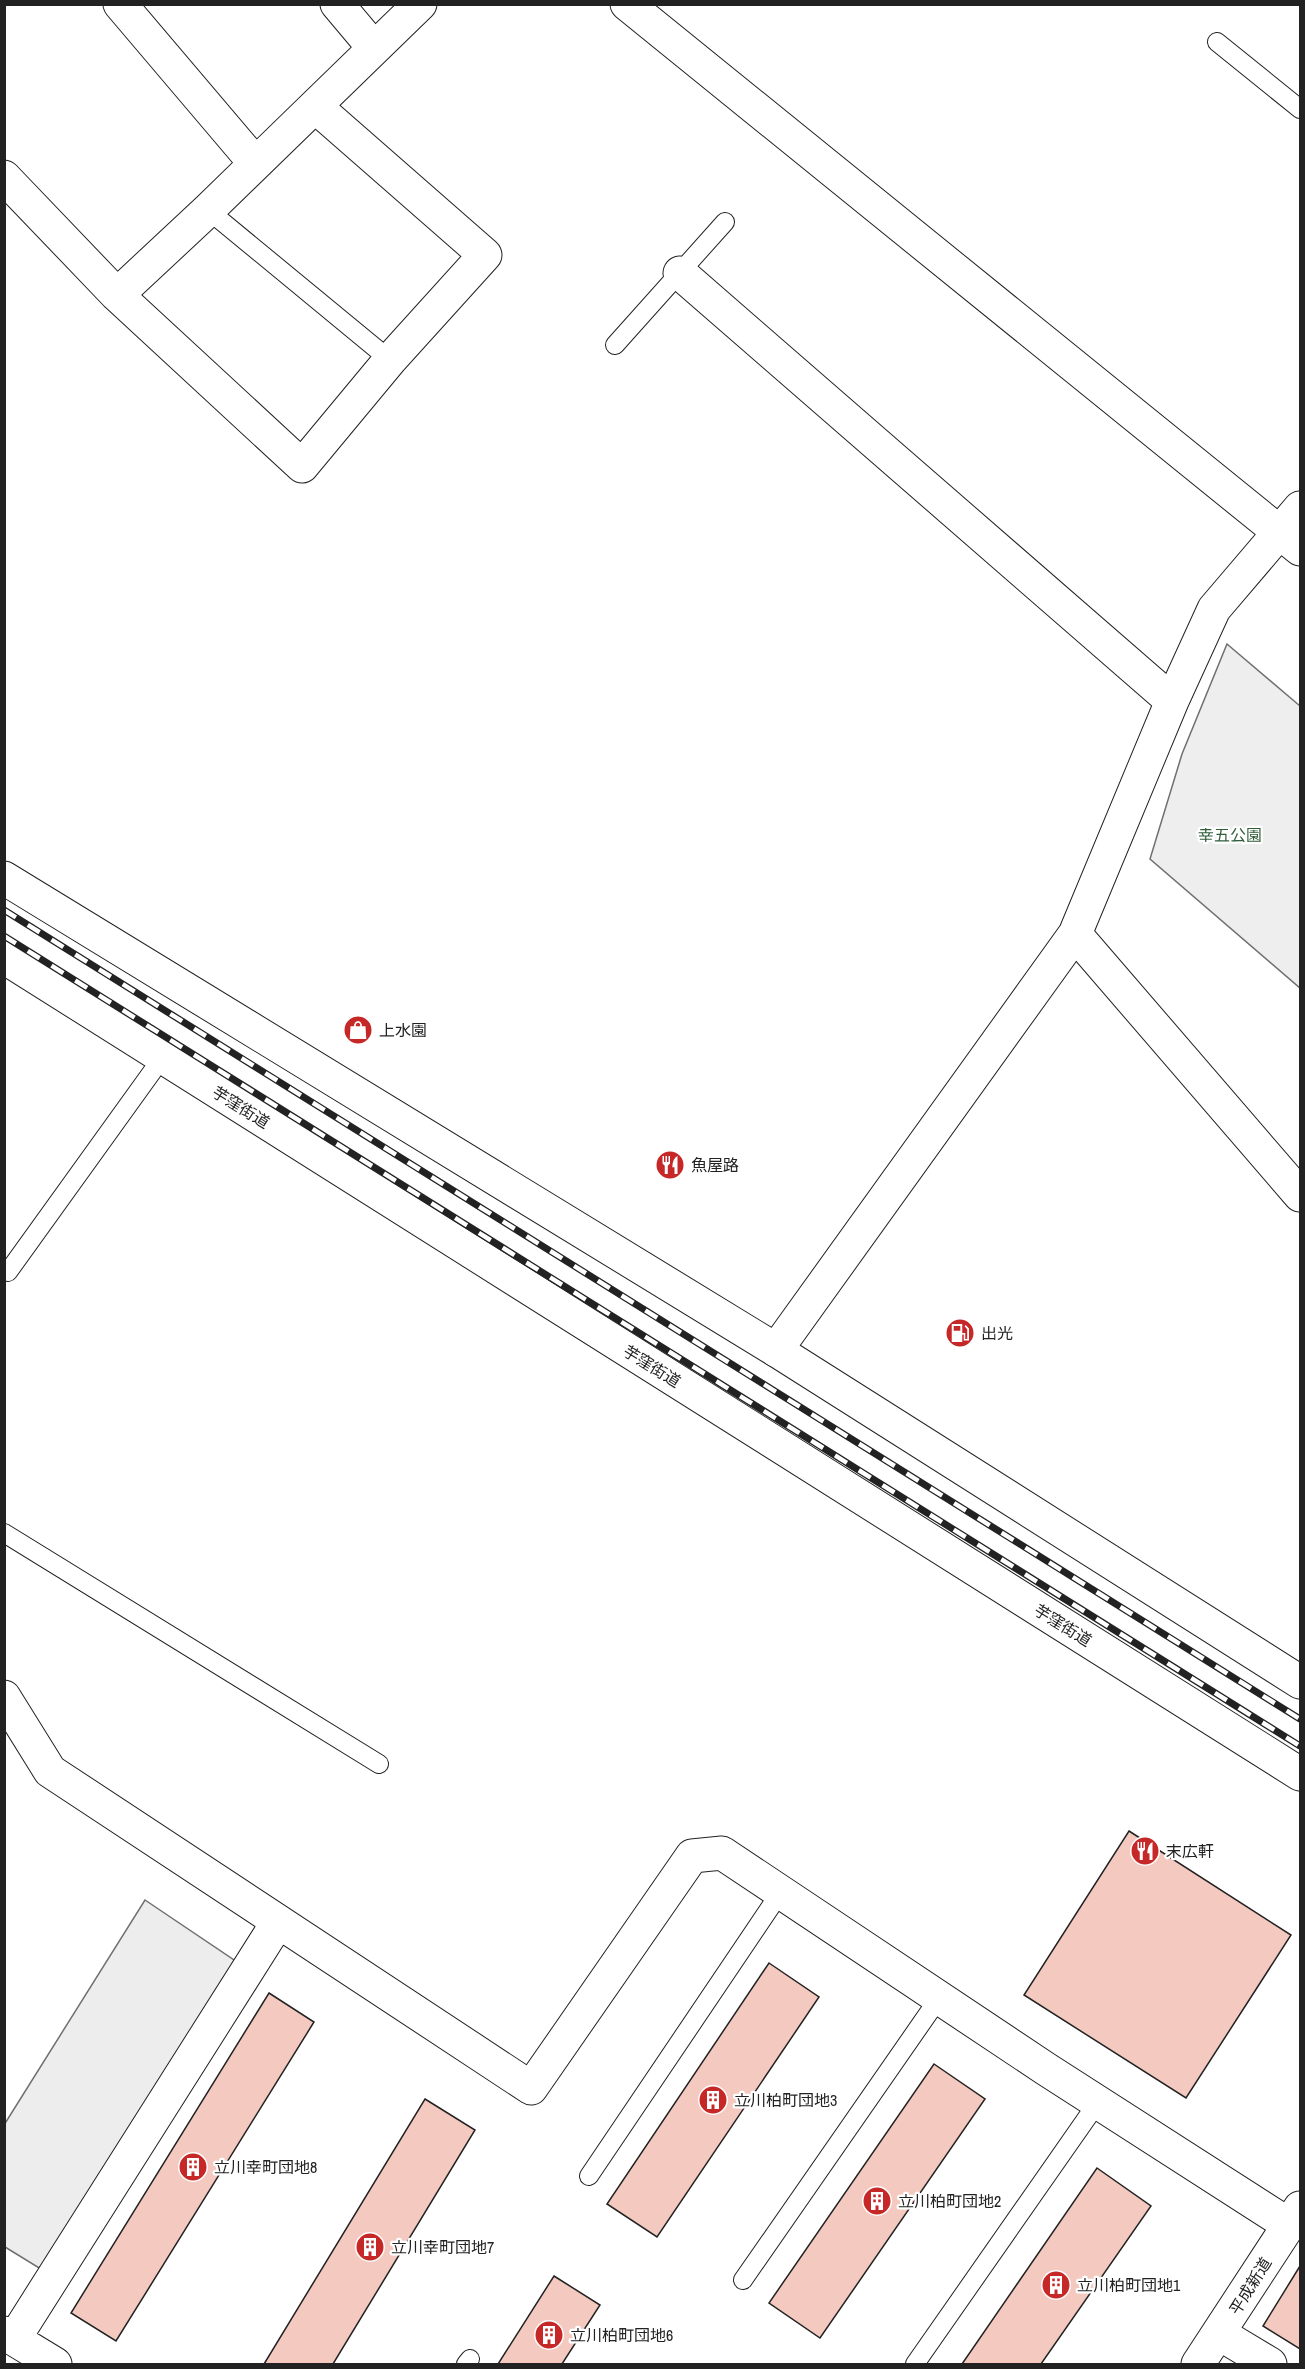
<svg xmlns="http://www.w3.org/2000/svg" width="1305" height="2369" viewBox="0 0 1305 2369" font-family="'Archivo Narrow','Noto Sans JP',sans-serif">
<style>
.green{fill:#eee;stroke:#6f6f6f;stroke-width:1.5}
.parking{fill:#ededed;stroke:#6f6f6f;stroke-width:1.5}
.building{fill:#f3c9c0;stroke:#222;stroke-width:1.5}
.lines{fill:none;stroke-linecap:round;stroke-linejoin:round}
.lane-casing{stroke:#222;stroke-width:20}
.street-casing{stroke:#222;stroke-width:35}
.secondary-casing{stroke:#222;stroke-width:35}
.primary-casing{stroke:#222;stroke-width:35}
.lane{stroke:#fff;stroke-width:18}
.street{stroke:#fff;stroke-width:33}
.secondary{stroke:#fff;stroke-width:33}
.primary{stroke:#fff;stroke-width:33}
.rail-casing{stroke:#222;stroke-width:7}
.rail{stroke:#fff;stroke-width:4.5;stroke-dasharray:14;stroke-linecap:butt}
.labels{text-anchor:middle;stroke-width:4.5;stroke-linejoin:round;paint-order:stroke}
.park-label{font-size:16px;fill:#2f5e38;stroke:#fff}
.poi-label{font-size:16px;fill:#222;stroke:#fff;text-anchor:start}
.street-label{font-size:16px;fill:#222;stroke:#fff}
</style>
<rect width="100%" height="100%" fill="#fff"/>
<!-- green -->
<path class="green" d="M1227,644L1300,706V988L1150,859L1182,754Z"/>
<!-- parking -->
<path class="parking" d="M145,1900L237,1962L44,2271L5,2247L4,2125Z"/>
<!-- building -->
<path class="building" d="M1129,1831L1291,1935L1186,2098L1024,1995Z
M769,1963L819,1997L657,2237L607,2204Z
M269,1993L314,2022L116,2341L71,2313Z
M934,2064L985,2099L820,2338L769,2303Z
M425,2099L475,2130L333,2364H264Z
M1097,2168L1151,2206L1041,2364H962Z
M1300,2266V2349L1263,2326Z
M554,2276L600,2305L562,2364H498Z"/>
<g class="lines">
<!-- lane casing -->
<g class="lane-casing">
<path id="lane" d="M1217,42L1300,109
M208,210L390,360
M615,345L725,222
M8,1272L162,1058
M4,1533L379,1764
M589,2176L780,1893
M743,2280L939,1998
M466,2364L470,2359
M915,2364L1098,2102"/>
</g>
<!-- street casing -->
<g class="street-casing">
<path id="street" d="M120,4L255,163
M337,4L374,48
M627,4L1300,549
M4,177L117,295L302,466L390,360L485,255L316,107
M680,273L1172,701
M117,295L208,210L420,4
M1075,934L1300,1195
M776,1350L1075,934L1172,701L1214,609L1300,508
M4,1697L50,1771L531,2088L692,1856L722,1853L1046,2069L1289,2225
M4,2333L55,2364
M1220,2334L1270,2364
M14,2339L278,1922"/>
</g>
<!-- secondary casing -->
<g class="secondary-casing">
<path id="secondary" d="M1198,2364L1300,2208"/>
</g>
<!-- primary casing -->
<g class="primary-casing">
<path id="primary" d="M4,878L776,1350L1300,1682
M4,957L1300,1774"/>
</g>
<!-- lane -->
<use href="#lane" class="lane"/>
<!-- street -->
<use href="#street" class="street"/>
<!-- secondary -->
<use href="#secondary" class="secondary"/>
<!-- primary -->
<use href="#primary" class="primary"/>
<!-- rail casing -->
<g class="rail-casing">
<path id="rail" d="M4,910L1300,1719
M4,936L1300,1746"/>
</g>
<!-- rail -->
<use href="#rail" class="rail"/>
</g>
<!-- icons -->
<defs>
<g id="shop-disc" transform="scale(1.5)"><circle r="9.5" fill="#c62828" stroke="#fff"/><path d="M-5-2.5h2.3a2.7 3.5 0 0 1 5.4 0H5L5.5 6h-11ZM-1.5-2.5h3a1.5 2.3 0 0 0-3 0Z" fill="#fff"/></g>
<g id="restaurant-disc" transform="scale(1.5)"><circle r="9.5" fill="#c62828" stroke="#fff"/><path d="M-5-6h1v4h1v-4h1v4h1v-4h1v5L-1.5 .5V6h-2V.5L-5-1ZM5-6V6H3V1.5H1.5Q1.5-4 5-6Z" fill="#fff"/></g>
<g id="fuel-disc" transform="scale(1.5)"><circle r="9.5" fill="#c62828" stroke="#fff"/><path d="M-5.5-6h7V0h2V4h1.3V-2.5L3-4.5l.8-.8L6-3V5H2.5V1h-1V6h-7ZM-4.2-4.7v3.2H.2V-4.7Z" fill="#fff"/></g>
<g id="building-disc" transform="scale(1.5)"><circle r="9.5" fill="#c62828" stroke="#fff"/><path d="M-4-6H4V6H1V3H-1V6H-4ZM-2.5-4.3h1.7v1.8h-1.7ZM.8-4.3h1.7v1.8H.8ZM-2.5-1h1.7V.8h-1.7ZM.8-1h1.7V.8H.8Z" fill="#fff"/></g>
</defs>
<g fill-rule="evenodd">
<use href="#shop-disc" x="358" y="1030"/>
<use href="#restaurant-disc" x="670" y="1165"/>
<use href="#fuel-disc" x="960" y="1333"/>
<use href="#restaurant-disc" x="1145" y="1851"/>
<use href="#building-disc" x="713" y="2100"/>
<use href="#building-disc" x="193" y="2167"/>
<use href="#building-disc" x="877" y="2201"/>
<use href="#building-disc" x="370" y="2247"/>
<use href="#building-disc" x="1056" y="2285"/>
<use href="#building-disc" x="549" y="2335"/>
</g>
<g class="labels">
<!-- park labels -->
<g class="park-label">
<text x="1230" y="841">幸五公園</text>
</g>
<!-- poi labels -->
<g class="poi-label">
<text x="379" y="1036">上水園</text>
<text x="691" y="1171">魚屋路</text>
<text x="981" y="1339">出光</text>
<text x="1166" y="1857">末広軒</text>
<text x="734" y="2106">立川柏町団地3</text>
<text x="214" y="2173">立川幸町団地8</text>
<text x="898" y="2207">立川柏町団地2</text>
<text x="391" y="2253">立川幸町団地7</text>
<text x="1077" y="2291">立川柏町団地1</text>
<text x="570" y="2341">立川柏町団地6</text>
</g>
<!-- street labels -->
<g class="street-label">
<text transform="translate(241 1107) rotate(32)" y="6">芋窪街道</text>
<text transform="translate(652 1366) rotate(32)" y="6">芋窪街道</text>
<text transform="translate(1063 1625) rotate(32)" y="6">芋窪街道</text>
<text transform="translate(1250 2286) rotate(-58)" y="6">平成新道</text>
</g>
</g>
<!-- border -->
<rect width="1305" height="2369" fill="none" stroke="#222222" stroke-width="12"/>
</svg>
